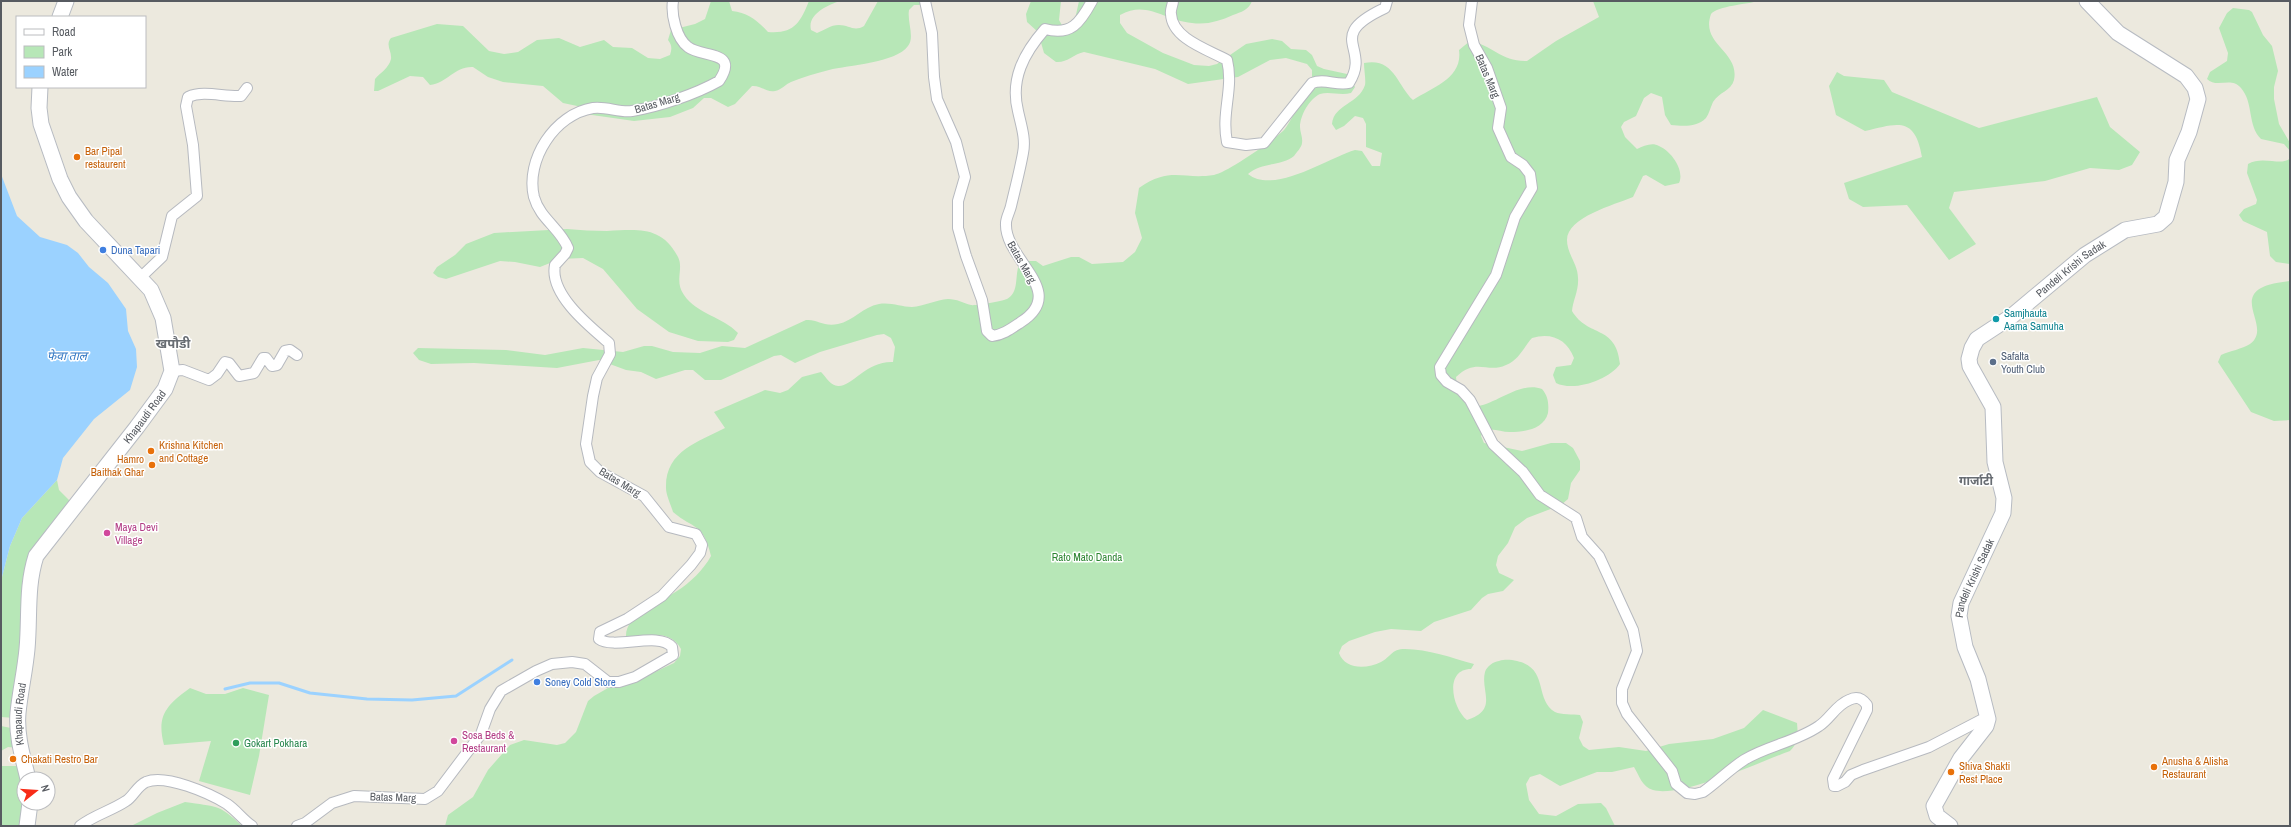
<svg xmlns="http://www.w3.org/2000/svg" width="2291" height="827" viewBox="0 0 2291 827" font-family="'Archivo Narrow','Noto Sans Devanagari',sans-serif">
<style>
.green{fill:#b7e7b7}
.water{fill:#9bd2ff}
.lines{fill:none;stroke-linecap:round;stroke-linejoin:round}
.stream{stroke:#9bd2ff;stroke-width:3}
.street-casing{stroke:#b6b9bf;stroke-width:12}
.secondary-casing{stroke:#b7bbc2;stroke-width:17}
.street{stroke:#fff;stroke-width:10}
.secondary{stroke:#fff;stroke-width:15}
.food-dot{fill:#e8710a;stroke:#fff;stroke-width:1.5}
.shop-dot{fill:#3f7fe0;stroke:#fff;stroke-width:1.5}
.culture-dot{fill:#0f9aa8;stroke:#fff;stroke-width:1.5}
.service-dot{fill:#5c6f8a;stroke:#fff;stroke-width:1.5}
.hotel-dot{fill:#d1479c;stroke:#fff;stroke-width:1.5}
.leisure-dot{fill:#2e9e5b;stroke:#fff;stroke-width:1.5}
.labels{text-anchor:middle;stroke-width:3;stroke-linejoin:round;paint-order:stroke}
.street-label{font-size:11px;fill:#575b61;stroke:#fff}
.food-label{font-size:11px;fill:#c56008;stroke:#fff;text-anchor:start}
.shop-label{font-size:11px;fill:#366cbe;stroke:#fff;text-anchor:start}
.culture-label{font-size:11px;fill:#0d838f;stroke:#fff;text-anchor:start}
.service-label{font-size:11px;fill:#4e5e75;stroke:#fff;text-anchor:start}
.hotel-label{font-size:11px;fill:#b23c85;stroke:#fff;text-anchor:start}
.park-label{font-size:11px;fill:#2c8431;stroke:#fff}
.leisure-label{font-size:11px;fill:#27864d;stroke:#fff;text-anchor:start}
.water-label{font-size:12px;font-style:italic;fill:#3277c3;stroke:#fff}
.neighbourhood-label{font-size:12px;font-weight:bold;fill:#686d73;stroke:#fff}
.quarter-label{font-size:13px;font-weight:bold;fill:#686d73;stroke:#fff}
</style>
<rect width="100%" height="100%" fill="#ece9de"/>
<!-- green -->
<path class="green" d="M711,1H729L732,11C748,13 757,20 768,32C794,34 800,23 809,1H840C828,5 807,14 811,30L817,33C825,30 830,25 839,25C849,25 854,32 864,26L878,1H933L922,5H914L909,10C907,22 915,37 908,46C896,63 848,65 829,70C817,73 803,77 791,82C786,84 781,90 775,91C767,93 761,85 752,86L735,104L728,107L711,98H704L693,108L670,117L634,121L571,112L582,107L563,103L543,86L503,82L488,77L473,67C455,66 447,83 430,85L423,77L410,76L378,91H374L375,79C380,73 389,68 391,59C392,51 385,45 391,38L437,24L463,26L489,51L504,54L518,52L537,40L559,38L580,47L604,40L613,47L632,48L648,58L660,59L670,55C672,49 672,45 668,40L671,30L695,24L705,19Z
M1031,1H1061L1059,20L1063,27L1074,24L1079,1H1252C1249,10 1241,12 1233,15C1220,21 1207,25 1192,23C1163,20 1147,0 1120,15V23L1127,33L1163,53L1194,65L1209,66L1217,64L1246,44L1272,39L1282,41L1291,49L1306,50L1312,55L1317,66L1324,69L1347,74L1355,87L1351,93C1340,96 1330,91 1320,94C1309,99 1300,116 1300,127C1300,132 1303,138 1302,143C1302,147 1296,153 1294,156C1283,166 1261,162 1248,174C1274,195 1328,158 1355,150L1362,151L1372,166H1380L1382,153L1366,147V124L1363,118L1355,116L1344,126L1336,130L1332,124C1334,104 1359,104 1365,85C1366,80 1364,70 1364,63C1394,57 1397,85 1413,100C1433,87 1463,78 1459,50L1470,41C1492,45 1502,62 1527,61L1556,41L1599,17L1593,1H1759C1747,4 1718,6 1711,14C1700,45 1740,51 1734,80C1731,91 1719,92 1713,102C1711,106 1709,114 1706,118C1696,128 1682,126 1671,125L1665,115L1662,97L1651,93L1644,98L1636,116L1624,122L1621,127L1625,137L1637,149C1644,146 1652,142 1659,146C1671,151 1685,170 1679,183L1665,186L1646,175L1643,176L1633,197C1614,205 1567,217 1567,240C1567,254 1578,264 1578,278C1579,290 1573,300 1572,311C1588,338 1616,324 1620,364C1609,380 1574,392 1556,383L1553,375L1556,367L1571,365L1574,358C1567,339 1551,332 1532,338C1523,348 1519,360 1506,365C1487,374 1477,357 1456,377L1458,395C1461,398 1464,401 1467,404C1486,415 1516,379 1542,389C1548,396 1549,403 1548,413C1544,429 1525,432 1510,432C1501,432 1495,428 1485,430L1481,436L1484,443L1522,451L1551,443H1566L1573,448L1580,461V470L1571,483L1568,499L1561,505L1527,518L1515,527L1508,543L1498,556L1496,565L1499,573L1514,580L1503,591L1488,594L1482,598L1471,610L1434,622L1421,631L1391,629L1375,632L1349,641L1342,646L1339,653C1345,670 1367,669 1381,662C1391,657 1391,649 1405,649C1428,649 1452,658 1474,664L1471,669C1444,669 1452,708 1467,720C1499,710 1480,691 1485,672C1487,666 1493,662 1499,661C1506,659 1511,660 1517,661C1549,668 1534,699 1555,712C1561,715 1573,714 1580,715L1583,722L1579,738L1583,746L1589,750L1619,747L1646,751L1669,744L1713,739L1744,728L1763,710L1797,723C1798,735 1799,742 1790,751C1760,762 1681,798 1653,790C1642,787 1639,775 1634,767L1612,772H1597L1560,786L1540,774L1530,777L1526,784L1529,800L1539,814L1556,816L1578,804L1601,803L1606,808L1615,826H445L448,815L473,797L488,770L510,745L524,740L557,745L565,743L576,732L588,701L594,696L608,688L625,686L674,663L680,656L681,649C669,627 647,638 626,636C626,613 661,602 677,591C690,583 704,569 711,556C703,522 694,530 673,512C671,505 666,495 666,488C665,451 698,442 725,428L714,412L765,390L780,393L788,390L802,377L821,372C826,377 831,386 838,386C852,387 866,361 893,362L895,347L891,338L884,334L877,335L820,352L795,363L781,355L774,356L721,380H705L693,370H685L656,379L641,372L626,370L599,360L557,368L474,363L431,364L419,360L413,353L418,348L506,350L545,355L583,348L623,352L644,346H652L673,352L700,353L722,346L745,348L806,320C818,319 823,327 838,324C853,321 863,307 879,304C891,302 901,307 912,307C924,306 936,300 948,299C957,299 963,303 971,305C975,306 1003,301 1007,299C1021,291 1013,273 1021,261H1036L1043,266L1071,257H1079L1092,264L1123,262L1135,252L1142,238L1135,213L1139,188C1171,166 1182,180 1214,175C1227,173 1272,141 1283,131C1291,124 1304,91 1312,78V70L1307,64L1286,58L1270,60L1238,77L1188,84L1155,69L1084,52C1074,54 1067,63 1056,62L1044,53L1038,32L1027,22L1026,14Z
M2233,8L2249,10L2252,12L2263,35L2272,46L2278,71L2274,87V99L2279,124L2290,143V151L2284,144L2261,139C2247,125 2254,103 2241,88C2231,76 2217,89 2207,79L2210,72L2227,61L2228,53L2219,28L2227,13Z
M1837,72L1844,76L1884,80L1892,92L1979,128L2097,97L2110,127L2140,152L2132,165L2119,170L2090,168L2045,181L1954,192L1949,208L1976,244L1949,260L1907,205L1863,207L1849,199L1844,183L1922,157C1915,116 1898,123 1865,131L1836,115L1829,86Z
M2290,158V264L2276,262L2270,256L2267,232L2243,221L2239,215L2244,209L2256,204L2257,200L2247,173L2248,164C2263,155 2283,167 2290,158Z
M567,229C580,230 594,231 607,231C637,230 661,225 678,257C684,269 674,281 684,295C697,314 723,317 738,333L734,340L728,342L698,341L669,332L637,309L603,269L583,258L560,259L540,267L515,262L500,261L446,279L438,277L433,273L437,267L455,255L466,244L494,233Z
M2290,281V420L2274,421L2251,412L2218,362L2221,355C2230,351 2242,349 2250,344C2276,325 2217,288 2290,281Z
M57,480L59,490L72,503L40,543L15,718L1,717L2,577L10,546L22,518Z
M190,688L206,694H225L243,688L269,695L259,756L250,795L199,781L211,741L164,745C156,715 167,705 190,688Z
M1,726L16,729L19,748L8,747L1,751Z
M1,766H23V826H1Z
M185,802C216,807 218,803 242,826H131L157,813Z"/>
<!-- water -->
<path class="water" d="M1,174L17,216L40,237L67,245L78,253L89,267L108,283L126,309L128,331L136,349L137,367L130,390L94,419L63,458L57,480L22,518L10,546L2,577L1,603Z"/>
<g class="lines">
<!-- stream -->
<path class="stream" d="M225,689L250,683H279L310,693L367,699L412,700L456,696L512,660"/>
<!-- street casing -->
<g class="street-casing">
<path id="street" d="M925,1L932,33L934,77L937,99L956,142L965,177L958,201V228L966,256L982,300L987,331L992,336C1003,335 1012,328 1021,322C1069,291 1004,260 1006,223C1006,218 1010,211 1011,206C1015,189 1020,170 1023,153C1026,139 1021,125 1018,111C1010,79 1024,53 1045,29C1071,36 1080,23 1092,1
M1173,1C1173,5 1170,10 1171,14C1172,39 1209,50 1227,60C1234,89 1221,112 1227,142L1246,145L1264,143L1312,83C1325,78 1336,86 1349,83C1372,47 1323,37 1385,8L1387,1
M1472,1L1469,25L1474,45L1487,68L1501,108L1498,128L1511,157L1523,165L1530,174L1532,188L1515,217L1496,275L1440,367L1441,375L1447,382L1461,390L1470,400L1493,444L1523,472L1540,495L1576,518L1582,537L1599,556L1633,630L1637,651L1622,689V703L1627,714L1672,771L1676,784L1687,793L1695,794L1703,792C1717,782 1730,769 1744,760C1766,746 1796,742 1819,726C1830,719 1836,705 1849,700C1857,696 1862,698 1867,705V710L1833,779L1834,786H1837L1845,782L1851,775L1863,770L1929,747L1981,720L1988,719
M140,278L162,257L172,216L197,196L193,145L186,106L188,97C204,90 223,97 241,96L247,88
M172,371L183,370L209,380L217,374L225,362L229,363L239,376L254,373L263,358H266L272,366L277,365L285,351L290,350L297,355
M80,826C94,815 111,811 126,801C133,797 137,786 146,782C166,774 209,793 227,804C236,810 243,820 252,826
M297,826L305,823L332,803L354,796L425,799L438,791L481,734L490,709L501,691L536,671L552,664L572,662L585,664L608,682H619L635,677L673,655L672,647C659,631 614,650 599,639L600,632L627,619L662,596L691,565L700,553L702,545L696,534L669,527L644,496L600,472L590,462L586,444L593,396L597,378L610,354L609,343C589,326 549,294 555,265L565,254L568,248C560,228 540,219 534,197C525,160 555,114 593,108C606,106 620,113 632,111C658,107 696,94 719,81C740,50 702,58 688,47C676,38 671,14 673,1"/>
</g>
<!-- secondary casing -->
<g class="secondary-casing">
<g id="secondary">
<path d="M60,17L66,1"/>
<path id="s1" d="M28,779C23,758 16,735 18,713C20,692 25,671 27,649C30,617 26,587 36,556L137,427L165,389L172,371L163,318L151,290L86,221L69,197L60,179L41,124L39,108L40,87"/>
<path d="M27,826L30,803"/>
<path id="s2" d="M1950,826L1937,816L1934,806L1961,758L1986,726L1988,719L1978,679L1965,647L1959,616L1961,603L2003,513L2004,498L1995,462L1993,407L1970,366L1969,359L1972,348L1977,339L2012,316L2085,255L2125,230L2158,224L2166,217L2176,182L2177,160L2189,132L2198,99L2195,88L2186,76L2118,33L2087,1"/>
</g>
</g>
<!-- street -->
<use href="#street" class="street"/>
<!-- secondary -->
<use href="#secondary" class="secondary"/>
</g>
<!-- markers -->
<g class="food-dot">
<circle cx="77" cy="157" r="4"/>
<circle cx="151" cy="451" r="4"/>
<circle cx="152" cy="465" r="4"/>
<circle cx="13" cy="759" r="4"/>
<circle cx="2154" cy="767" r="4"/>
<circle cx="1951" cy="772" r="4"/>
</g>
<g class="shop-dot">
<circle cx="103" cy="250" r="4"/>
<circle cx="537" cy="682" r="4"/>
</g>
<circle class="culture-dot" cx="1996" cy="319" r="4"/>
<circle class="service-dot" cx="1993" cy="362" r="4"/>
<g class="hotel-dot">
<circle cx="107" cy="533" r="4"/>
<circle cx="454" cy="741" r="4"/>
</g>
<circle class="leisure-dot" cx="236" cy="743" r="4"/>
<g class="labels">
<!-- street labels -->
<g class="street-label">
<text transform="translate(1488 76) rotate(67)" y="4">Batas Marg</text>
<text transform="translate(657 103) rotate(-17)" y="4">Batas Marg</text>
<text transform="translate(1022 262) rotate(60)" y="4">Batas Marg</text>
<text dy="4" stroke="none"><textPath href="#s2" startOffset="650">Pandeli Krishi Sadak</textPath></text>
<text dy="4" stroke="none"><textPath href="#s1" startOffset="402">Khapaudi Road</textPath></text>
<text transform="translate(620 482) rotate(31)" y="4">Batas Marg</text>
<text dy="4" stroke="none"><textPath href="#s2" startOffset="278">Pandeli Krishi Sadak</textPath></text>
<text dy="4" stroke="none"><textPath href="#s1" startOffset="66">Khapaudi Road</textPath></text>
<text transform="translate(393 797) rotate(2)" y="4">Batas Marg</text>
</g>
<!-- food labels -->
<g class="food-label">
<text x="85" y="155">Bar Pipal<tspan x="85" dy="13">restaurent</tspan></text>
<text x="159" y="449">Krishna Kitchen<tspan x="159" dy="13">and Cottage</tspan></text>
<text x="144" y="463" text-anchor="end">Hamro<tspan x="144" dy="13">Baithak Ghar</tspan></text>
<text x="21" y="763">Chakati Restro Bar</text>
<text x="2162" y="765">Anusha &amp; Alisha<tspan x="2162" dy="13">Restaurant</tspan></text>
<text x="1959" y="770">Shiva Shakti<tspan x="1959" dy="13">Rest Place</tspan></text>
</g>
<!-- shop labels -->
<g class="shop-label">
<text x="111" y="254">Duna Tapari</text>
<text x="545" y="686">Soney Cold Store</text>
</g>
<!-- culture labels -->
<g class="culture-label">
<text x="2004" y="317">Samjhauta<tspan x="2004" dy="13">Aama Samuha</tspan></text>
</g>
<!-- service labels -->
<g class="service-label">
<text x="2001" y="360">Safalta<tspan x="2001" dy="13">Youth Club</tspan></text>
</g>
<!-- hotel labels -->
<g class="hotel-label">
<text x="115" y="531">Maya Devi<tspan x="115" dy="13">Village</tspan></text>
<text x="462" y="739">Sosa Beds &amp;<tspan x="462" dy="13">Restaurant</tspan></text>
</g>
<!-- park labels -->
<g class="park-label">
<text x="1087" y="561">Rato Mato Danda</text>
</g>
<!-- leisure labels -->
<g class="leisure-label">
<text x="244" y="747">Gokart Pokhara</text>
</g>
<!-- water labels -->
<g class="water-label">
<text x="67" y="360">फेवा ताल</text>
</g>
<!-- neighbourhood labels -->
<g class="neighbourhood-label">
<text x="1976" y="485">गार्जाटी</text>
</g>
<!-- quarter labels -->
<g class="quarter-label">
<text x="173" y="348">खपौडी</text>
</g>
</g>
<!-- border -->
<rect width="2291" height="827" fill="none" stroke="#575b61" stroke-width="4"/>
<!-- legend -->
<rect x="16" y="16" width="130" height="72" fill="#ffffff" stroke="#bcbdc0"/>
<rect x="24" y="29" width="20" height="6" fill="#ffffff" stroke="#bcbdc0"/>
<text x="52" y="36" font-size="12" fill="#575b61">Road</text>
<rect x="24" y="46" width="20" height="12" fill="#b7e7b7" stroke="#bcbdc0"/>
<text x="52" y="56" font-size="12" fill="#575b61">Park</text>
<rect x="24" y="66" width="20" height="12" fill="#9bd2ff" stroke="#bcbdc0"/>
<text x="52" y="76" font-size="12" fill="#575b61">Water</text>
<!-- north arrow -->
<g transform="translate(36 791) rotate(73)"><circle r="19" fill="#ffffff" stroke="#bcbdc0"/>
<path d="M0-3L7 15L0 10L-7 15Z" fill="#f82c18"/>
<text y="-6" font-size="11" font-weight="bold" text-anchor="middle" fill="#575b61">N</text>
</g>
</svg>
